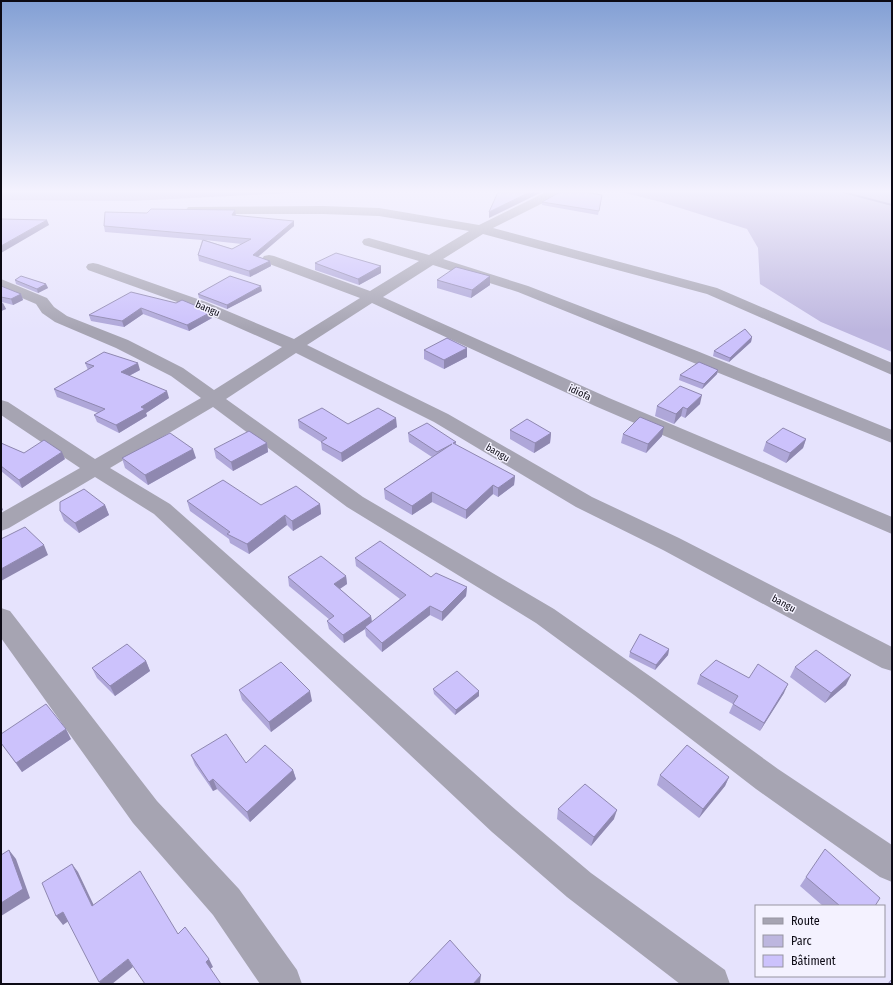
<svg xmlns="http://www.w3.org/2000/svg" width="893" height="985" viewBox="0 0 893 985" font-family="'Fira Sans Condensed',sans-serif">
<style>
.green{fill:#bdb6df}
.lines{fill:none;stroke-linecap:round;stroke-linejoin:round}
.stream{fill:#8980b5;fill-rule:evenodd}
.minor{fill:#a6a4b2;fill-rule:evenodd}
.wall{fill:#afa7d9;fill-rule:evenodd}
.shaded-wall{fill:#8f88b0}
.building{fill:#ccc2fc;stroke:#8f88b0}
.labels{text-anchor:middle;stroke-width:3;stroke-linejoin:round;paint-order:stroke}
.street-label{font-size:10px;fill:#0c0a14;stroke:#f4f2ff}
</style>
<rect width="100%" height="100%" fill="#e6e3fd"/>
<!-- green -->
<path class="green" d="M1,192H312L131,201L1,200Z
M621,192H892V352L821,322L760,284L758,248L747,229L661,202Z"/>
<g class="lines">
<!-- stream -->
<path class="stream" d="M839,192H846L892,204V206Z"/>
<!-- minor -->
<path class="minor" d="M546,192H561L559,195L493,228L717,288L892,363V375L707,294L483,234L443,259L528,286L697,351L892,430V443L518,292L433,265L383,297L609,398L892,517V534L595,406L372,303L307,345L448,414L592,497L679,538L892,647V671L882,668L663,550L576,507L434,422L296,353L226,399L363,497L554,609L654,679L778,769L892,845V882L880,877L756,789L634,695L536,623L347,507L213,407L110,468L170,504L516,810L591,873L725,970L730,984H680L567,897L492,832L154,514L95,477L9,528L1,531V513L80,468L1,415V400L8,402L95,459L201,398L171,376L116,348L55,322L42,313L36,304L1,289V279L47,298L54,307L67,316L128,340L183,368L214,390L282,347L194,308L88,270L86,267L88,264L93,263L98,264L206,302L294,339L360,298L264,262L262,259L264,256L269,255L274,256L370,291L419,261L364,245L362,242L364,239L369,238L429,255L469,231L379,216L323,214H192L188,213L186,210L188,207L323,206L379,208L479,225Z
M1,608L10,611L157,801L239,889L297,970L302,984H260L213,915L133,823L1,638Z"/>
</g>
<!-- wall -->
<path class="wall" d="M602,195L598,215L542,205V202Z
M147,213L236,215L294,226L258,257L270,261L271,266L250,277L199,261L198,255L202,240L105,232L104,226ZM205,240L242,244L232,249Z
M315,263L381,266V273L359,285L315,270Z
M490,276V285L471,298L437,288V280Z
M15,280L46,284L48,288L38,293L16,284Z
M1,286L21,294L23,300L13,305L2,302L6,309L1,311Z
M262,291L227,309L199,298L198,294Z
M176,303L212,318L189,331L143,314L124,327L91,321L89,315Z
M752,337L751,342L729,362L713,356L714,351Z
M424,350L467,357L444,369L424,359Z
M85,363L140,370L129,376L169,398L146,413L147,416L119,433L97,422L94,415L98,413L57,397L54,389L88,370Z
M718,370L717,374L702,389L679,380L680,375Z
M700,404L685,418L681,416L674,424L655,416L657,406Z
M298,420L348,424L397,427L342,462L322,450L321,442L299,428Z
M510,430L551,433L550,443L534,453L510,439Z
M408,433L456,442V445L515,476L514,485L498,497L493,494L466,519L432,502L412,515L385,499L384,489L432,457L409,442Z
M623,434L662,436L646,453L621,443Z
M806,439L803,448L786,463L763,451L766,442Z
M1,443L24,453L65,459L22,488L1,471Z
M267,443L268,452L233,471L216,458L214,449Z
M122,458H196L148,485L125,468Z
M187,501L261,505L320,504L321,514L293,531L287,525L249,554L230,543L229,539L190,511Z
M105,505L109,515L79,533L64,521L60,511Z
M355,558L467,587L466,596L442,621L430,615L382,652L366,636L365,629L344,643L329,629L327,621L330,620L289,586L288,577L346,576L347,584L340,589L371,616L372,622L400,599L356,566Z
M669,649L668,655L655,670L629,657L630,652Z
M146,661L150,671L115,696L97,678L92,668Z
M795,667L846,685L825,703L790,677Z
M700,675L749,678L784,693L760,731L729,713L733,704L697,684Z
M433,689L479,696L455,715L434,694Z
M239,690L312,701L271,732L242,700Z
M1,734L71,739L22,772L1,743Z
M191,755L293,770L296,779L250,822L217,789L213,791L195,765Z
M660,775L729,777L725,786L699,818L657,785Z
M558,809L614,819L591,846L557,819Z
M806,877L875,906H823L800,886Z"/>
<!-- shaded-wall -->
<path class="shaded-wall" d="M530,192H542L489,218V212Z
M235,210L236,216L232,215Z
M47,220L49,225L1,253V246Z
M294,221V226L254,260L253,255Z
M270,261L271,266L250,277L249,271Z
M381,266V273L359,285L358,279Z
M490,276V285L471,298L472,290Z
M46,284L48,288L38,293L37,289Z
M261,286L262,291L227,309V305Z
M21,294L23,300L13,305L11,299Z
M3,303L6,309L1,311V304Z
M141,308L143,314L124,327L122,321Z
M211,312L212,318L189,331L187,325Z
M752,337L751,342L729,362L730,358Z
M467,348V357L444,369V360Z
M138,363L140,370L123,379L121,372Z
M718,370L717,374L702,389L704,384Z
M167,391L169,398L146,413L147,416L119,433L116,425L141,407Z
M702,395L700,404L685,418L687,409Z
M683,407L681,416L674,424L676,414Z
M396,418L397,427L342,462L341,453Z
M664,427L662,436L646,453L648,444Z
M551,433L550,443L534,453L535,443Z
M806,439L803,448L786,463L790,453Z
M267,443L268,452L233,471L231,462Z
M193,449L196,458L148,485L145,475Z
M62,452L65,459L22,488L19,480Z
M515,476L514,485L498,497V488Z
M493,485V494L466,519V510Z
M432,492V502L412,515V506Z
M320,504L321,514L293,531L292,521Z
M1,505L3,510L1,511Z
M105,505L109,515L79,533L75,523Z
M285,515L287,525L249,554L247,544Z
M44,545L48,555L1,581V569Z
M346,576L347,584L335,592L334,584Z
M467,587L466,596L442,621V612Z
M430,606V615L382,652V643Z
M371,616L372,624L365,627V629L344,643L343,635Z
M669,649L668,655L655,670L656,665Z
M146,661L150,671L115,696L110,686Z
M851,675L846,685L825,703L831,693Z
M788,684L784,693L760,731L764,723Z
M310,691L312,701L271,732L269,722Z
M479,691V696L455,715L456,710Z
M66,729L71,739L22,772L16,763Z
M293,770L296,779L250,822L247,812Z
M729,777L725,786L699,818L703,809Z
M213,779L217,789L213,791L209,782Z
M617,810L614,819L591,846L594,837Z
M9,850L16,859L30,898L1,916V903Z
M72,864L78,872L98,914L92,906Z
M63,912L70,920L63,925L56,916Z
M128,959L133,967L112,984H101L99,982Z
M209,959L213,967L210,969L206,962Z
M481,975L480,983V984H473Z"/>
<!-- building -->
<path class="building" d="M498,192H530L489,212Z
M560,192H584L602,195L599,211L542,202Z
M151,209L235,210L232,215L294,221L253,255L270,261L249,271L198,255L203,240L232,249L251,239L104,226L105,212L147,213Z
M1,219L47,220L1,246Z
M336,253L381,266L358,279L315,263Z
M456,267L490,276L472,290L437,280Z
M21,276L46,284L37,289L15,280Z
M230,276L261,286L227,305L198,294Z
M1,286L21,294L11,299L1,297Z
M131,292L176,303L182,300L211,312L187,325L141,308L122,321L89,315Z
M745,329L752,337L730,358L714,351Z
M447,338L467,348L444,360L424,350Z
M104,352L138,363L121,372L167,391L141,407L145,409L116,425L94,415L105,409L54,389L94,366L85,363Z
M699,362L718,370L704,384L680,375Z
M680,386L702,395L687,409L683,407L676,414L657,406Z
M322,408L348,424L378,408L396,418L341,453L321,442L327,438L298,420Z
M640,417L664,427L648,444L623,434Z
M527,419L551,433L535,443L510,430Z
M427,423L456,442L453,443L515,476L498,488L493,485L466,510L432,492L412,506L384,489L452,444L437,452L408,433Z
M783,428L806,439L790,453L766,442Z
M249,431L267,443L231,462L214,449Z
M170,433L193,449L145,475L122,458Z
M44,440L62,452L19,480L1,466V443L24,453Z
M223,480L261,505L296,486L320,504L292,521L285,515L247,544L227,534L230,532L187,501Z
M84,489L105,505L75,523L60,511V502Z
M25,527L44,545L1,569V539Z
M380,541L431,577L436,573L467,587L442,612L430,606L382,643L365,627L406,595L355,558Z
M321,556L346,576L334,584L371,616L343,635L327,621L334,616L288,577Z
M640,634L669,649L656,665L630,652Z
M127,644L146,661L110,686L92,668Z
M816,650L851,675L831,693L795,667Z
M716,660L749,678L758,664L788,684L764,723L733,704L738,696L700,675Z
M281,662L310,691L269,722L239,690Z
M457,671L479,691L456,710L433,689Z
M46,704L66,729L16,763L1,743V734Z
M226,734L246,763L265,745L293,770L247,812L213,779L209,782L191,755Z
M687,745L729,777L703,809L660,775Z
M585,784L617,810L594,837L558,809Z
M825,849L880,898L875,906H840L806,877Z
M9,850L23,889L1,903V855Z
M72,864L92,906L140,871L178,934L185,927L209,959L206,962L221,984H145L128,959L99,982L63,912L56,916L42,883Z
M450,940L481,975L473,984H408Z
M892,979V984H888Z"/>
<!-- sky -->
<linearGradient id="sky" x2="0" y2="1"><stop stop-color="#829fd4"/><stop offset="0.58" stop-color="#f4f2fe"/><stop offset="1" stop-color="#f4f2fe" stop-opacity="0"/></linearGradient>
<rect width="893" height="330" fill="url(#sky)"/>
<g class="labels">
<!-- street labels -->
<g class="street-label">
<text transform="translate(208 308) rotate(23)" y="4">bangu</text>
<text transform="translate(580 392) rotate(25)" y="4">idiofa</text>
<text transform="translate(498 452) rotate(30)" y="4">bangu</text>
<text transform="translate(784 603) rotate(28)" y="4">bangu</text>
</g>
</g>
<!-- border -->
<rect width="893" height="985" fill="none" stroke="#0c0a14" stroke-width="4"/>
<!-- legend -->
<rect x="755" y="905" width="130" height="72" fill="#f4f2ff" stroke="#9795a1"/>
<rect x="763" y="918" width="20" height="6" fill="#a6a4b2" stroke="#9795a1"/>
<text x="791" y="925" font-size="12" fill="#0c0a14">Route</text>
<rect x="763" y="935" width="20" height="12" fill="#bdb6df" stroke="#9795a1"/>
<text x="791" y="945" font-size="12" fill="#0c0a14">Parc</text>
<rect x="763" y="955" width="20" height="12" fill="#ccc2fc" stroke="#9795a1"/>
<text x="791" y="965" font-size="12" fill="#0c0a14">Bâtiment</text>
</svg>
